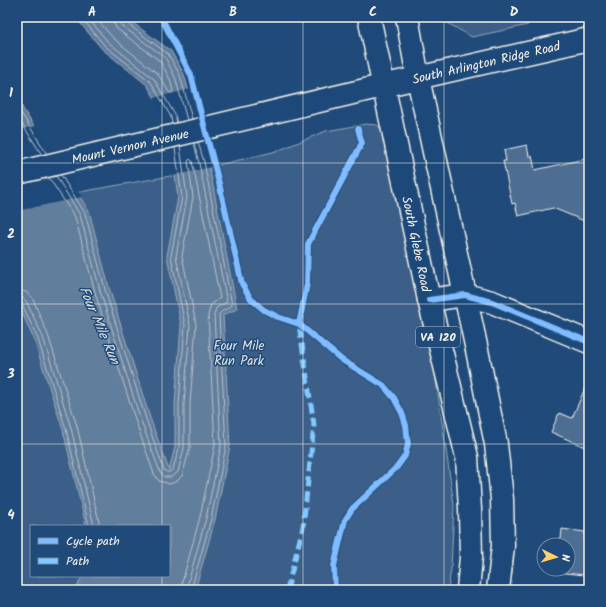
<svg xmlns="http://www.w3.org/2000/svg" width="606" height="607" viewBox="0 0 606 607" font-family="Kalam,sans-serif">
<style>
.green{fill:#3a5f88;stroke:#97a8b8;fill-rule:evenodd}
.water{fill:#627e9d;stroke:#9cacbb}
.pier{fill:#1f4a7a}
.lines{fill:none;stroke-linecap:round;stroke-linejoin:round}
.shore{stroke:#bac3ca;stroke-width:1}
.building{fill:#4d6e92;stroke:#f4f1e8}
.minor-casing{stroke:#f4f1e8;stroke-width:25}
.major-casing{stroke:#f4f1e8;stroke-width:25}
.minor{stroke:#1f4a7a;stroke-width:22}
.major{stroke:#1f4a7a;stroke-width:22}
.quiet{stroke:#80caff;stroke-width:5;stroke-dasharray:10 5;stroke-linecap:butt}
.cycleway-casing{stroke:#1f4a7a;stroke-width:8}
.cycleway{stroke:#80bcff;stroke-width:6}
.grid{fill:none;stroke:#f4f1e8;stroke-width:1;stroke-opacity:0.55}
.labels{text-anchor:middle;stroke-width:3;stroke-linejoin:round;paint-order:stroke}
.shield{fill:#1f4a7a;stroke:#b4bfc7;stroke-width:1}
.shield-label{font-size:12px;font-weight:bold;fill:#f4f1e8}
.street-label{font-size:13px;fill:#f4f1e8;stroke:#1f4a7a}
.park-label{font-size:13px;fill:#e1e2de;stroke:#1f4a7a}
.water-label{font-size:14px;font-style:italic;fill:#dee0dd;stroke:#1f4a7a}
.neatline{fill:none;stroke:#f4f1e8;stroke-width:1.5}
.grid-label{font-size:13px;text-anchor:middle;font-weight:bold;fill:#f4f1e8}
</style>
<rect width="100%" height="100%" fill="#1f4a7a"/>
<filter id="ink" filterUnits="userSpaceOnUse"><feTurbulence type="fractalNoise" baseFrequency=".025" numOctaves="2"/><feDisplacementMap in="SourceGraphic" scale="8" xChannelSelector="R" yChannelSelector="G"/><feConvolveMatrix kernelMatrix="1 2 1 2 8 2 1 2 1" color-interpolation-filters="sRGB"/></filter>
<g filter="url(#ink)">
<!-- green -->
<path class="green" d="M437,17H527L528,25L472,37Z
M366,124L377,125L382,129L435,374L454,505L451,569L448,590H17V203L176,175L277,151L326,131ZM31,526H169V576H31Z"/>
<!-- water -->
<path class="water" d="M75,17H125L171,51L184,74L208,161L237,309L223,315L230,446L215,520L195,590H76L82,576H169V526H86L63,430L34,340L17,301V94L23,109L89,211L110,291L150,418L169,470L175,447V404L181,325L167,256L178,197L167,119L147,85L102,49Z"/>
<!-- pier -->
<path class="pier" d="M190,89L211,167L173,176L165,120L153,98Z
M36,126L82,197L17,211V130Z"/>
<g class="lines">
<!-- shore -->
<path class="shore" d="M81,17L105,46L151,82L171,117L172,124
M87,17L108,42L154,79L175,115L177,123
M95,17L113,38L158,74L169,92L172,93L173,91L170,79L160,61L117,29L114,24L112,17
M118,17L119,22L122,26L165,57L175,77L187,120
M123,17L125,22L168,54L180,75L192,119
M17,105L20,111L47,154
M17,116L42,155
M61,175L85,213L106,293L146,419L164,470L166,472H170L173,469L179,448V404L185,325L171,256L182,197L175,148
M56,176L80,215L101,294L141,421L160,472L164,477H171L178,472L184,448V404L190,325L176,256L187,197L180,146
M49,178L75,217L96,296L136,422L154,474L159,481L170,484L177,481L182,476L190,448V404L196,324L182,256L193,197L188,161L190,159L192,161L220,298L211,305L208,315L215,445L200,517L180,590
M17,290L26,292L32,297L48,335L77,426L100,526
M17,296L22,297L26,301L43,337L71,428L94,526
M17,301H20L22,304L38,339L66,429L89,526
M186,590L206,518L221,446L214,315L216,308L227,302L199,163L194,143
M191,590L211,519L226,446L219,315C221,309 229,310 232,305L204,162L198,142"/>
</g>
<!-- building -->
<path class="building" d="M527,145L529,156H532L535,170L589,158V223L553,208L518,216L515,203L512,204L503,161H506L504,150Z
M589,379V449L551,432L559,413L572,418Z
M562,529L585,532L584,542H587L584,575L555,572V569H568V545H558V539H561Z"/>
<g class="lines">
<!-- minor casing -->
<g class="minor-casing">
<path id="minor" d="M429,300L465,295L492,302L589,342"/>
</g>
<!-- major casing -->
<g class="major-casing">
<path id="major" d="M369,17L429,300L467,457L470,510L471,557L468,590
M407,17L418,78L477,350L496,444L502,499L503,546L498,590
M17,173L382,86L589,39"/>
</g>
<!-- minor -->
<use href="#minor" class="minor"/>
<!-- major -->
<use href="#major" class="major"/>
<!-- quiet -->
<path class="quiet" d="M287,590L303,527L314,425L299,324"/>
<!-- cycleway casing -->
<g class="cycleway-casing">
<path id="cycleway" d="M161,17L191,75L219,183L242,284L251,299L264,310L278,317L299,324L342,360L383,385L394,398L402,413L406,425L408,444L405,456L397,467L352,509L345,520L334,566L335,590
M429,300L465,295L492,302L589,342
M299,324L307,284L308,244L362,143L358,129"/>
</g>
<!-- cycleway -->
<use href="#cycleway" class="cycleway"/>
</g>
</g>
<!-- grid -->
<path class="grid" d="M162,17V526M303,17V590M444,17V590M17,163H589M17,304H589M17,444H589M162,576V590"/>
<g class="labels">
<!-- shield labels -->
<rect class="shield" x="416" y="327" width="44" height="20" rx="3"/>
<g class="shield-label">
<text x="438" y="341">VA 120</text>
</g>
<!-- street labels -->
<g class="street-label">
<text transform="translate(486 62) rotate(-13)" y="5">South Arlington Ridge Road</text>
<text transform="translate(130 146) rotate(-13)" y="5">Mount Vernon Avenue</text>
<text transform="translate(417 244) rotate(78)" y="5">South Glebe Road</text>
</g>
<!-- park labels -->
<g class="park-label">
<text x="239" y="350">Four Mile<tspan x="239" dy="15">Run Park</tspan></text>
</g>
<!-- water labels -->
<g class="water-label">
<text transform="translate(100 325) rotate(67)" y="5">Four Mile Run</text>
</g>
</g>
<!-- margin -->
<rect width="606" height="607" fill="none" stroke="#1f4a7a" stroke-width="44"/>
<!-- legend -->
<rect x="30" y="525" width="140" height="52" fill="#1f4a7a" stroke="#748da6"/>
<rect x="38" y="538" width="20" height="6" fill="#80bcff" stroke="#748da6"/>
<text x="66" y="545" font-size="12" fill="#f4f1e8">Cycle path</text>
<rect x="38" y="558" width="20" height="6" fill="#80caff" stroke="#748da6"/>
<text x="66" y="565" font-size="12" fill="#f4f1e8">Path</text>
<!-- north arrow -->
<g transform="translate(556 557) rotate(95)"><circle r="19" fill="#1f4a7a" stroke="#748da6"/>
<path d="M0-3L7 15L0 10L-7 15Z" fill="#ffd166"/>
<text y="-6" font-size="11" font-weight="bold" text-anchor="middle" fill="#f4f1e8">N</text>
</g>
<rect x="22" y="22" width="562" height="563" class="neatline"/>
<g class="grid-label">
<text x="92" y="16">A</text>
<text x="233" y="16">B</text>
<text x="373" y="16">C</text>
<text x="514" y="16">D</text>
<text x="11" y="97">1</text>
<text x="11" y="238">2</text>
<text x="11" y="378">3</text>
<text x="11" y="519">4</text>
</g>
</svg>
